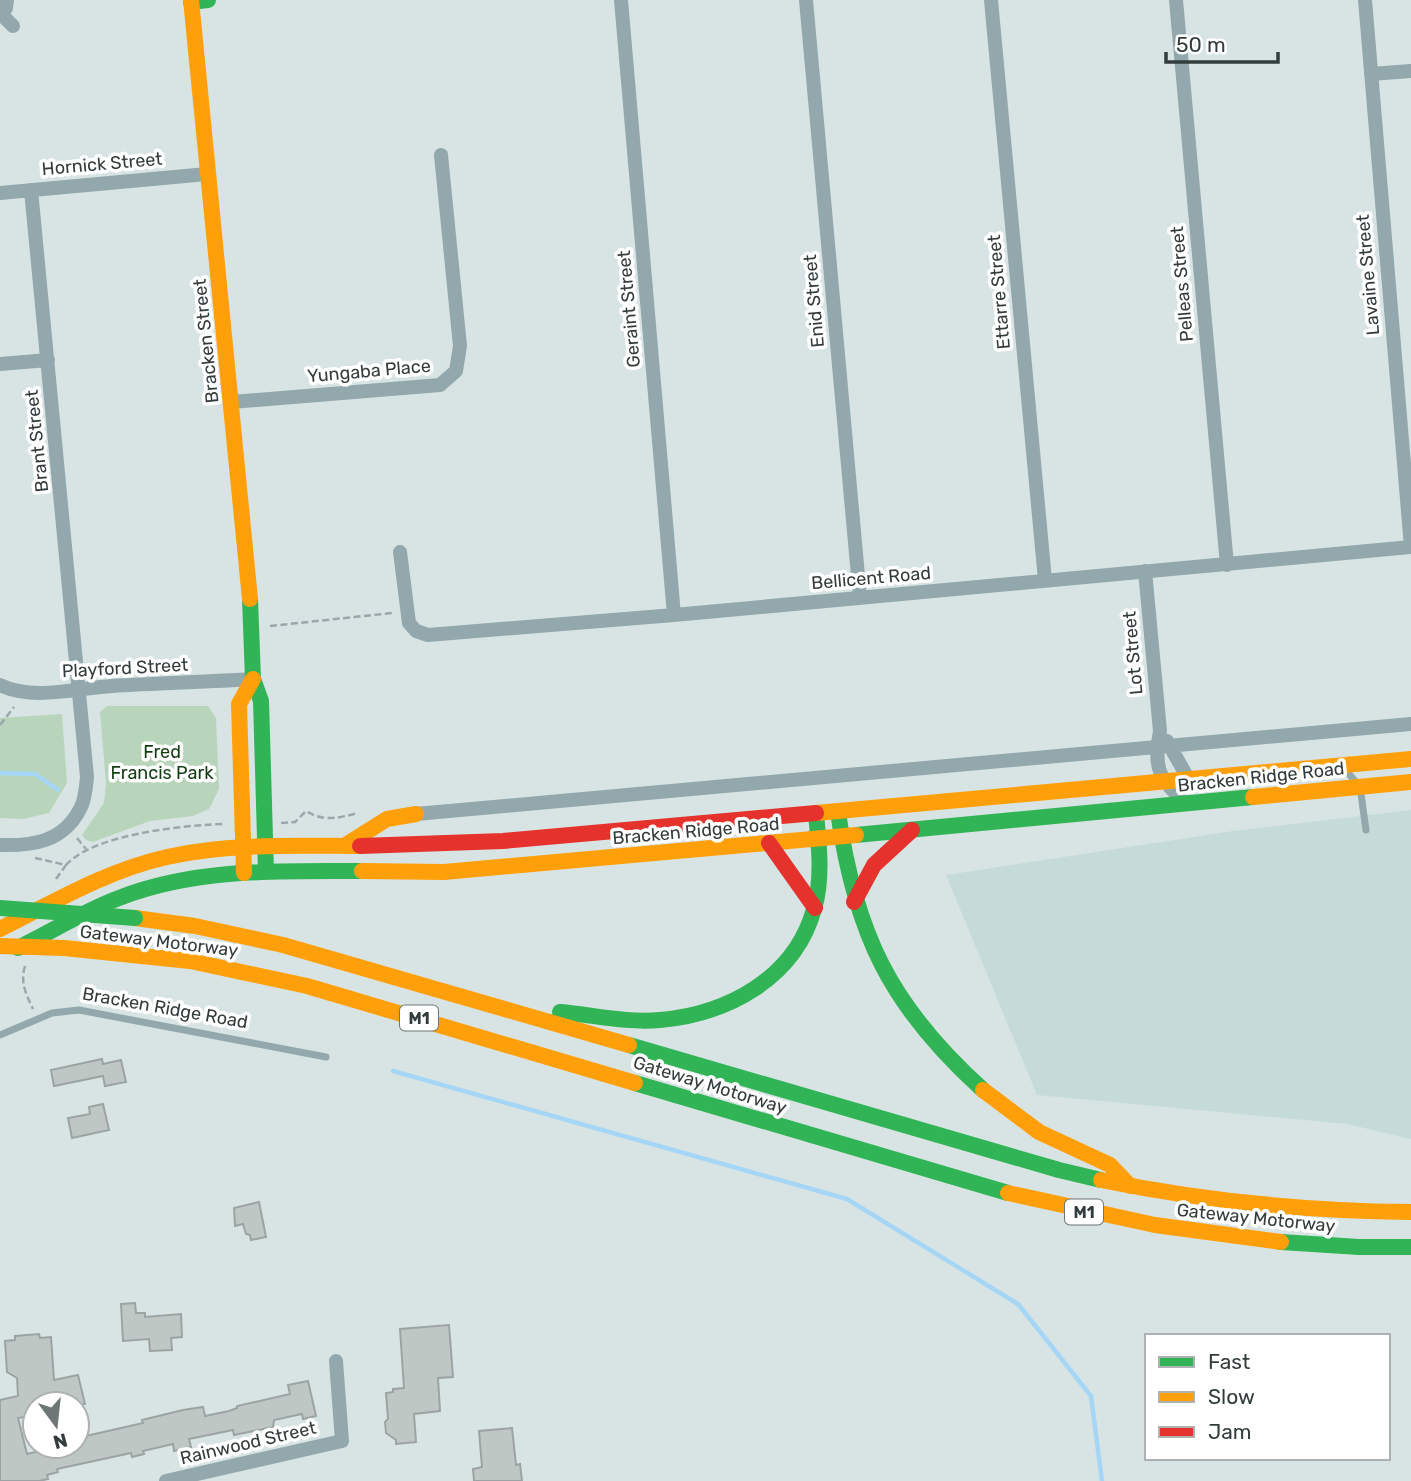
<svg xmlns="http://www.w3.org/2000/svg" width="1411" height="1481" viewBox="0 0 1411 1481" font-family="Rubik,sans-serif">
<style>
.built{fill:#c5dbd9}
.green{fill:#b8d5bb}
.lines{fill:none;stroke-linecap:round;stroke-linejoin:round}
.stream{stroke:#a6d6f5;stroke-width:4.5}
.building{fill:#bfc7c5;stroke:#9ca4a3;stroke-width:2}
.path{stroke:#99a8ac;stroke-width:2.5;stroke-dasharray:7 3.5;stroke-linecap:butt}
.lane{stroke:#92a8ac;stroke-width:7}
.street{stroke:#92a8ac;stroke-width:14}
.fast{stroke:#30b455;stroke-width:16}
.slow{stroke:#ff9f0a;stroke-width:16}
.jam{stroke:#e5322d;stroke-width:16}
.fast-bridge{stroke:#30b455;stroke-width:16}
.slow-bridge{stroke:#ff9f0a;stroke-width:16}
.labels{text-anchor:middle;stroke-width:7;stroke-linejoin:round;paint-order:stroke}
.shield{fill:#fff;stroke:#707676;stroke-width:2}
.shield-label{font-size:16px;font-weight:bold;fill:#333c3c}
.street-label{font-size:18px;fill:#333c3c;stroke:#fff}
.park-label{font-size:18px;fill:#123d12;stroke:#fff}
</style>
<rect width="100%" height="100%" fill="#d8e4e3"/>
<!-- built -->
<path class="built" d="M1411,810V1139L1347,1124L1037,1095L946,875L1233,831Z"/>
<!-- green -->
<path class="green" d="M107,706H208L216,718L219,789L209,809L193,816L150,821L93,842L86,840L82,835L104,803L106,783L100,712Z
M62,714L67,783L49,813L23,819L0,818V718Z"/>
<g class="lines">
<!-- stream -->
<path class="stream" d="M0,773L35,774L58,790
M393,1071L847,1199L1018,1304L1091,1396L1102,1481"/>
</g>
<!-- building -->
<path class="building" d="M102,1059L103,1064L121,1060L126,1082L105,1086L103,1076L54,1086L51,1070Z
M103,1104L109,1130L72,1138L68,1118L90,1114L89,1107Z
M259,1202L266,1237L251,1240L250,1235L246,1234L243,1224L235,1226L234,1208Z
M135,1303L136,1313H145V1317L181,1314L182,1337L171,1338L172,1350L150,1351L149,1339L123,1341L121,1304Z
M449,1325L453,1377L438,1378L440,1411L414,1414L416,1442L396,1444V1440L386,1433L385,1422L388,1419L386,1393L393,1392V1389L404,1388L400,1329Z
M39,1334L40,1338L51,1337L54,1380L78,1375L85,1404H35V1415L18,1418L27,1454L61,1446H77V1438L143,1423L142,1420L183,1410L203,1407L205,1416L229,1411L237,1408V1406L290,1394L288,1385L308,1381L316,1416L303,1419L302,1414L274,1420L273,1427L234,1435L233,1430L189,1439L191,1447L174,1451L173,1444L143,1451L144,1454L132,1457L131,1453L57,1469L58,1472L47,1475L48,1479L39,1481H0V1400L18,1396L17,1378L7,1372L5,1341L15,1340V1336Z
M512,1428L516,1465L520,1464L522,1481H474L473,1469L482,1467L479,1431Z"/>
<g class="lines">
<!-- path -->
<path class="path" d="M270,626L392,613
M0,725L14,707
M281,823L295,822L306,811C324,822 338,818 358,813
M77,838L86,849
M35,858L66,865C94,834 184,825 225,824
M56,879L66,865
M25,966C20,983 26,994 33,1009"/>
<!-- lane -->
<path class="lane" d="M1344,768L1360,787L1366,830
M0,1035L52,1013L79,1010L326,1057"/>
<!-- street -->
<path class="street" d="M621,0L674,615
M806,0L860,598
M991,0L1045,580
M1176,0L1227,565
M1365,0L1411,547
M2,15L13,26
M0,16L6,8L7,0
M1371,74L1411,71
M0,193L207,174
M0,364L48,360
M232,402L440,385L456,371L460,346L441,155
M400,552L409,623L416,631L428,635L674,615L1411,547
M1145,571L1160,731C1153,770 1159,777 1186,804
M0,685C33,701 77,688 112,686C159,683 206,682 253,679
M1167,741L1189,780
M416,814L1411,724
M0,845C33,846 63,842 80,809C85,801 86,787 87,777L31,190
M166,1481L342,1441L336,1361"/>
<!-- fast -->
<path class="fast" d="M191,2L208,0
M250,599L253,679L261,701L266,872
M838,812C855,934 891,1007 983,1090
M856,835L1253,797
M18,948C51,932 84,911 119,898C196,868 280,871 362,871
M560,1012C594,1015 626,1023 660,1020C728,1014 795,978 814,909C823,879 819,845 816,814
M629,1045L1059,1170L1101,1180
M635,1083L1008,1193
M1281,1242L1359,1247H1411"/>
<!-- slow -->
<path class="slow" d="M191,0L250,599
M1253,797L1411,782
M816,813L1411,759
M344,846L387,819L416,814
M362,871L444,872L856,835
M244,873L239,704L253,679
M135,918L195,926L283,945L629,1045
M0,929C54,902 108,870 167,857C230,843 296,846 360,846
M64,948L190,961L307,986L635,1083
M983,1090L1039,1132L1110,1165L1130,1186
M1101,1180C1203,1201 1306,1211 1411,1212
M1008,1193L1155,1225L1281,1242"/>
<!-- jam -->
<path class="jam" d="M769,843L815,908
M360,846L503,841L816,813
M854,902L874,865L912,830"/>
<!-- fast-bridge -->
<path class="fast-bridge" d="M0,908L135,918"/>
<!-- slow-bridge -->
<path class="slow-bridge" d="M0,946L64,948"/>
</g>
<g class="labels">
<!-- shield labels -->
<g class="shield">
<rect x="400" y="1005.5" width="38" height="25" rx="5"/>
<rect x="1065" y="1199.5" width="38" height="25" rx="5"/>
</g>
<g class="shield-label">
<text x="419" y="1024">M1</text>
<text x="1084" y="1218">M1</text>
</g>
<!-- street labels -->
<g class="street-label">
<text transform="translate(102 164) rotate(-5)" y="6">Hornick Street</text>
<text transform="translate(1368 275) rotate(-95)" y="6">Lavaine Street</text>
<text transform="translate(1182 284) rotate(-95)" y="6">Pelleas Street</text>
<text transform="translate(999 292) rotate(-95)" y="6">Ettarre Street</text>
<text transform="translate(814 301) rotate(-95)" y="6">Enid Street</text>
<text transform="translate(629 309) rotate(-95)" y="6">Geraint Street</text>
<text transform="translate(206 341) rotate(-96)" y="6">Bracken Street</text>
<text transform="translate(369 371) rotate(-5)" y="6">Yungaba Place</text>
<text transform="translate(37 441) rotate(-96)" y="6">Brant Street</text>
<text transform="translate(871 578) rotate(-5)" y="6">Bellicent Road</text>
<text transform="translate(1133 653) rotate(-95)" y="6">Lot Street</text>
<text transform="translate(125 668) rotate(-3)" y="6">Playford Street</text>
<text transform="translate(1261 777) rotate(-6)" y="6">Bracken Ridge Road</text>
<text transform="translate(696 831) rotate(-5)" y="6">Bracken Ridge Road</text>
<text transform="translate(159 941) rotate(7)" y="6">Gateway Motorway</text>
<text transform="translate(165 1008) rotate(10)" y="6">Bracken Ridge Road</text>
<text transform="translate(710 1085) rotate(17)" y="6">Gateway Motorway</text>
<text transform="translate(1256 1218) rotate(6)" y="6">Gateway Motorway</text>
<text transform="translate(248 1443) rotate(-13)" y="6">Rainwood Street</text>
</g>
<!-- park labels -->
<g class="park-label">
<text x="162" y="758">Fred<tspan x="162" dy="21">Francis Park</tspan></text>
</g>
</g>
<!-- legend -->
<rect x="1145" y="1334" width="245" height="126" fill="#ffffff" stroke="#adb1b1" stroke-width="2"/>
<rect x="1159" y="1357" width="35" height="10" fill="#30b455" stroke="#adb1b1" stroke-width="2"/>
<text x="1208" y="1369" font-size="21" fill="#333c3c">Fast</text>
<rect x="1159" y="1392" width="35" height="10" fill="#ff9f0a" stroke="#adb1b1" stroke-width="2"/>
<text x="1208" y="1404" font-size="21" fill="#333c3c">Slow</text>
<rect x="1159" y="1427" width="35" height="10" fill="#e5322d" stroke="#adb1b1" stroke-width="2"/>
<text x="1208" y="1439" font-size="21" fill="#333c3c">Jam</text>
<!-- north arrow -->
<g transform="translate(56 1425) rotate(165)"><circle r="33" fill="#ffffff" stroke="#adb1b1" stroke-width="2"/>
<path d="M0-5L12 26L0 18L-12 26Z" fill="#6d7776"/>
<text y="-10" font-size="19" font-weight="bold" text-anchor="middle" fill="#333c3c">N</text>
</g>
<!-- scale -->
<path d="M1166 52v10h112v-10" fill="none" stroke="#333c3c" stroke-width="3.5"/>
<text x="1176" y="52" font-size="21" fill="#333c3c" stroke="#ffffff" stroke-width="5" paint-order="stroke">50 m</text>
</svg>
